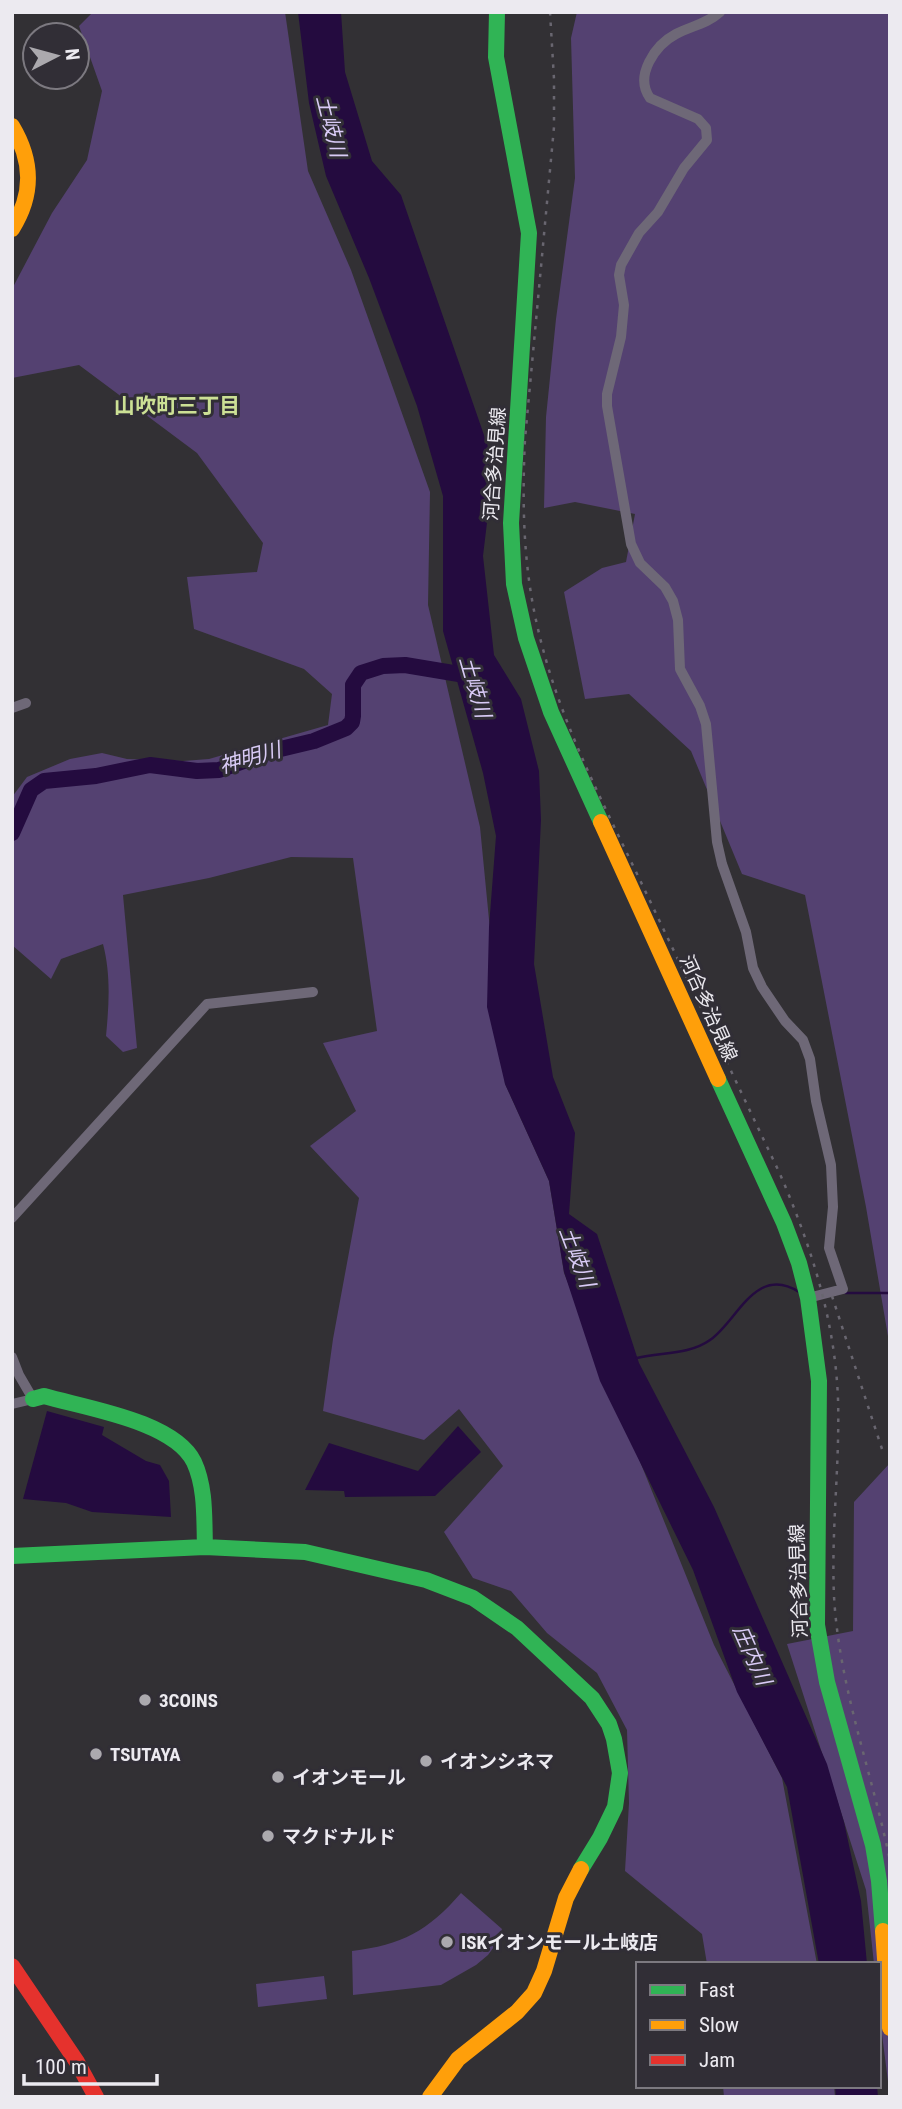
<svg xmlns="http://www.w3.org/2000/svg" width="902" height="2109" viewBox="0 0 902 2109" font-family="'Roboto Condensed','Noto Sans JP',sans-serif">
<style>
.green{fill:#544171}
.water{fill:#240b3f}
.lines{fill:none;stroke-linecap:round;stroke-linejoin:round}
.stream{stroke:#240b3f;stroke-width:2.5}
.river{stroke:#240b3f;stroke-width:16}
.street{stroke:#6e6877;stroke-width:10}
.fast{stroke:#30b455;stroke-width:16}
.slow{stroke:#ff9f0a;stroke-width:16}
.jam{stroke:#e5322d;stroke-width:16}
.rail{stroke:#696670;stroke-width:2.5;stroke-dasharray:3.5 7;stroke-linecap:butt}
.poi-dot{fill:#aba9ae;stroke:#312e36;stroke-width:2.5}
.labels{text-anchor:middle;stroke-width:6;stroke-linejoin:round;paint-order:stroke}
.street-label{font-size:19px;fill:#eceaf0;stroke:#312e36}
.poi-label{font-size:19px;font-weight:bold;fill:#eceaf0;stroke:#312e36;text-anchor:start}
.water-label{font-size:21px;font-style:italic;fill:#d9cbf6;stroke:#312e36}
.neighbourhood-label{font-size:21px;font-weight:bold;fill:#cce095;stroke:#312e36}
</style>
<rect width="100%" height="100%" fill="#323034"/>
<!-- green -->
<path class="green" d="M93,12H285L308,171L351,270L430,492L428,605L480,827L505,1084L549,1181L564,1273L714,1645L782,1778L817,1964H707L702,1934L625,1871L629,1803L627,1730L597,1673L547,1633L511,1591L473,1578L444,1532L503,1466L459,1409L424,1440L323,1411L333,1339L359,1198L310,1146L356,1111L323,1043L377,1031L353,858L291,857L209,878L123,895L137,1048L123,1052L106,1036C109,1004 111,975 103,944L61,959L51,979L12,945V797L27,777L70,759L102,753L127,759L183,761L209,759L328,725L332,694L304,669L194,629L187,577L257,572L263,543L197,453L79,365L12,378V289L52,213L87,160L102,91L79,26Z
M577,12H890V1348L866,1207L805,895L742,874L691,751L629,694L585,699L564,592L602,568L626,562L635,514L575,502L544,508L546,417L556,319L575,178L571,38Z
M890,1463V2097L879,2011V1964H874L866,1890L787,1644L853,1631L854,1502Z
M461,1893L502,1929L499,1940L488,1955L476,1965L441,1985L353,1995L352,1951C402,1945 428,1931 461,1893Z
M324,1976L327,1999L258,2007L256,1984Z
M723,2086H834L835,2097H724Z"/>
<!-- water -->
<path class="water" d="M298,12H341L345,72L372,161L401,195L494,464L483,556L494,655L521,699L539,771L541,820L534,964L553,1077L575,1133L569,1214L597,1234L639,1363L714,1507L827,1764L844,1822L861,1901L867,1964H819L787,1787L737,1692L693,1570L600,1381L564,1272L549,1181L505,1084L487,1007L489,927L496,836L483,773L443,631V496L417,406L369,278L326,176L309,103Z
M47,1411L104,1427L102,1435L146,1461L160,1465L169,1481L171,1517L92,1512L66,1503L23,1499Z
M458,1426L481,1452L435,1496L345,1497L344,1491L305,1490L329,1443L418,1471Z
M835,2086H877L878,2097H836Z"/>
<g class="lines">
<!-- stream -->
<path class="stream" d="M845,1293H890
M637,1358C661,1352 689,1355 710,1340C737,1322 755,1264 799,1292"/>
<!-- river -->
<path class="river" d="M12,833L31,790L44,781L96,776L150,765L197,771L219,770L268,752L314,741L346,728L352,722L353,716V685L361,673L383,666L405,665L471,676"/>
<!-- street -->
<path class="street" d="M720,12C707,24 691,26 676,34C655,45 634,76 650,98L698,119L706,128L707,140L684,168L658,212L639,233L621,265L619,275L624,305L621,337L607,394V406L631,544L640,563L665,587L673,601L678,620L680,669L700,706L706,724L717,842L722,864L746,932L753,968L762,987L785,1021L803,1040L810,1059L816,1101L831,1165L833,1207L829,1248L843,1289L808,1298
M12,708L26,703
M12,1218L207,1004L313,992
M12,1357L19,1375L33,1399L12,1404"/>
<!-- fast -->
<path class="fast" d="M497,12L496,57L529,233L511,523L514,584L526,638L551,712L601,822
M718,1079L784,1223L799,1263L808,1298L819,1381L817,1625L827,1682L873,1845L879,1881L883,1931
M33,1399L44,1396C85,1408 174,1421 194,1462C206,1488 204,1519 205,1547L305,1552L426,1580L473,1598L517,1628L592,1698L609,1724L614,1739L620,1773L615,1807L600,1838L581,1869
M12,1556L205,1547"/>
<!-- slow -->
<path class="slow" d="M12,126C33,161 34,194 12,229
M601,822L718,1079
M883,1931L890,2028
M430,2097L458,2059L517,2012L534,1993L544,1971L566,1898L581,1869"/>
<!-- jam -->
<path class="jam" d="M12,1966L77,2062L96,2097"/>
<!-- rail -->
<path class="rail" d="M550,12L554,79V127L525,439C522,503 523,566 538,629C558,717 600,797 639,878C686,976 733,1075 780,1174C811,1246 835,1320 838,1399C840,1465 831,1530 834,1596C839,1687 872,1772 890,1861
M832,1296L882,1449"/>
</g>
<!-- markers -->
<g class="poi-dot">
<circle cx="145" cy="1700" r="7"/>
<circle cx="96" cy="1754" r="7"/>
<circle cx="426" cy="1761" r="7"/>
<circle cx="278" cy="1777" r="7"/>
<circle cx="268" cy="1836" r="7"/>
<circle cx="447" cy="1942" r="7"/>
</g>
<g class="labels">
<!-- street labels -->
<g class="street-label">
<text transform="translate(494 464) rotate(-86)" y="7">河合多治見線</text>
<text transform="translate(709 1008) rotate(66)" y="7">河合多治見線</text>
<text transform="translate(798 1581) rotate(-92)" y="7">河合多治見線</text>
</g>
<!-- poi labels -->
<g class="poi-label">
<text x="159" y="1707">3COINS</text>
<text x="110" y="1761">TSUTAYA</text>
<text x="440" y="1768">イオンシネマ</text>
<text x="292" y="1784">イオンモール</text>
<text x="282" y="1843">マクドナルド</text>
<text x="461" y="1949">ISKイオンモール土岐店</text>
</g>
<!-- water labels -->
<g class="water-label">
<text transform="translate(331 126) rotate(76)" y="7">土岐川</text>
<text transform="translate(475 687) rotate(74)" y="7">土岐川</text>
<text transform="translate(250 758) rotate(-16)" y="7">神明川</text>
<text transform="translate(577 1257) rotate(69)" y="7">土岐川</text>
<text transform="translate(752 1655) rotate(66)" y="7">庄内川</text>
</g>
<!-- neighbourhood labels -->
<g class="neighbourhood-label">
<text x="177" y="413">山吹町三丁目</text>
</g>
</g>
<!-- border -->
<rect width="902" height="2109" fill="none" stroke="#eceaf0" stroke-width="28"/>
<!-- legend -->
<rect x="636" y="1962" width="245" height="126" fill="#312e36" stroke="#7c7980" stroke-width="2"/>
<rect x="650" y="1985" width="35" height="10" fill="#30b455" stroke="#7c7980" stroke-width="2"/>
<text x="699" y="1997" font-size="21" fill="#eceaf0">Fast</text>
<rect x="650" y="2020" width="35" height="10" fill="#ff9f0a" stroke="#7c7980" stroke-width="2"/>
<text x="699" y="2032" font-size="21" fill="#eceaf0">Slow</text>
<rect x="650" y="2055" width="35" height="10" fill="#e5322d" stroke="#7c7980" stroke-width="2"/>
<text x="699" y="2067" font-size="21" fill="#eceaf0">Jam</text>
<!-- north arrow -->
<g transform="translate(56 56) rotate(84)"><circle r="33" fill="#312e36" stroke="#7c7980" stroke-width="2"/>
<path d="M0-5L12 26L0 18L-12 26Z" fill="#aba9ae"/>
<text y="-10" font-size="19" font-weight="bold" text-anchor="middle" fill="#eceaf0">N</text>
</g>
<!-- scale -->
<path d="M24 2074v10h133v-10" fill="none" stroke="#eceaf0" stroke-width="3.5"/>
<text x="35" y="2074" font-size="21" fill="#eceaf0" stroke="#312e36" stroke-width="5" paint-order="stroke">100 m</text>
</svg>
